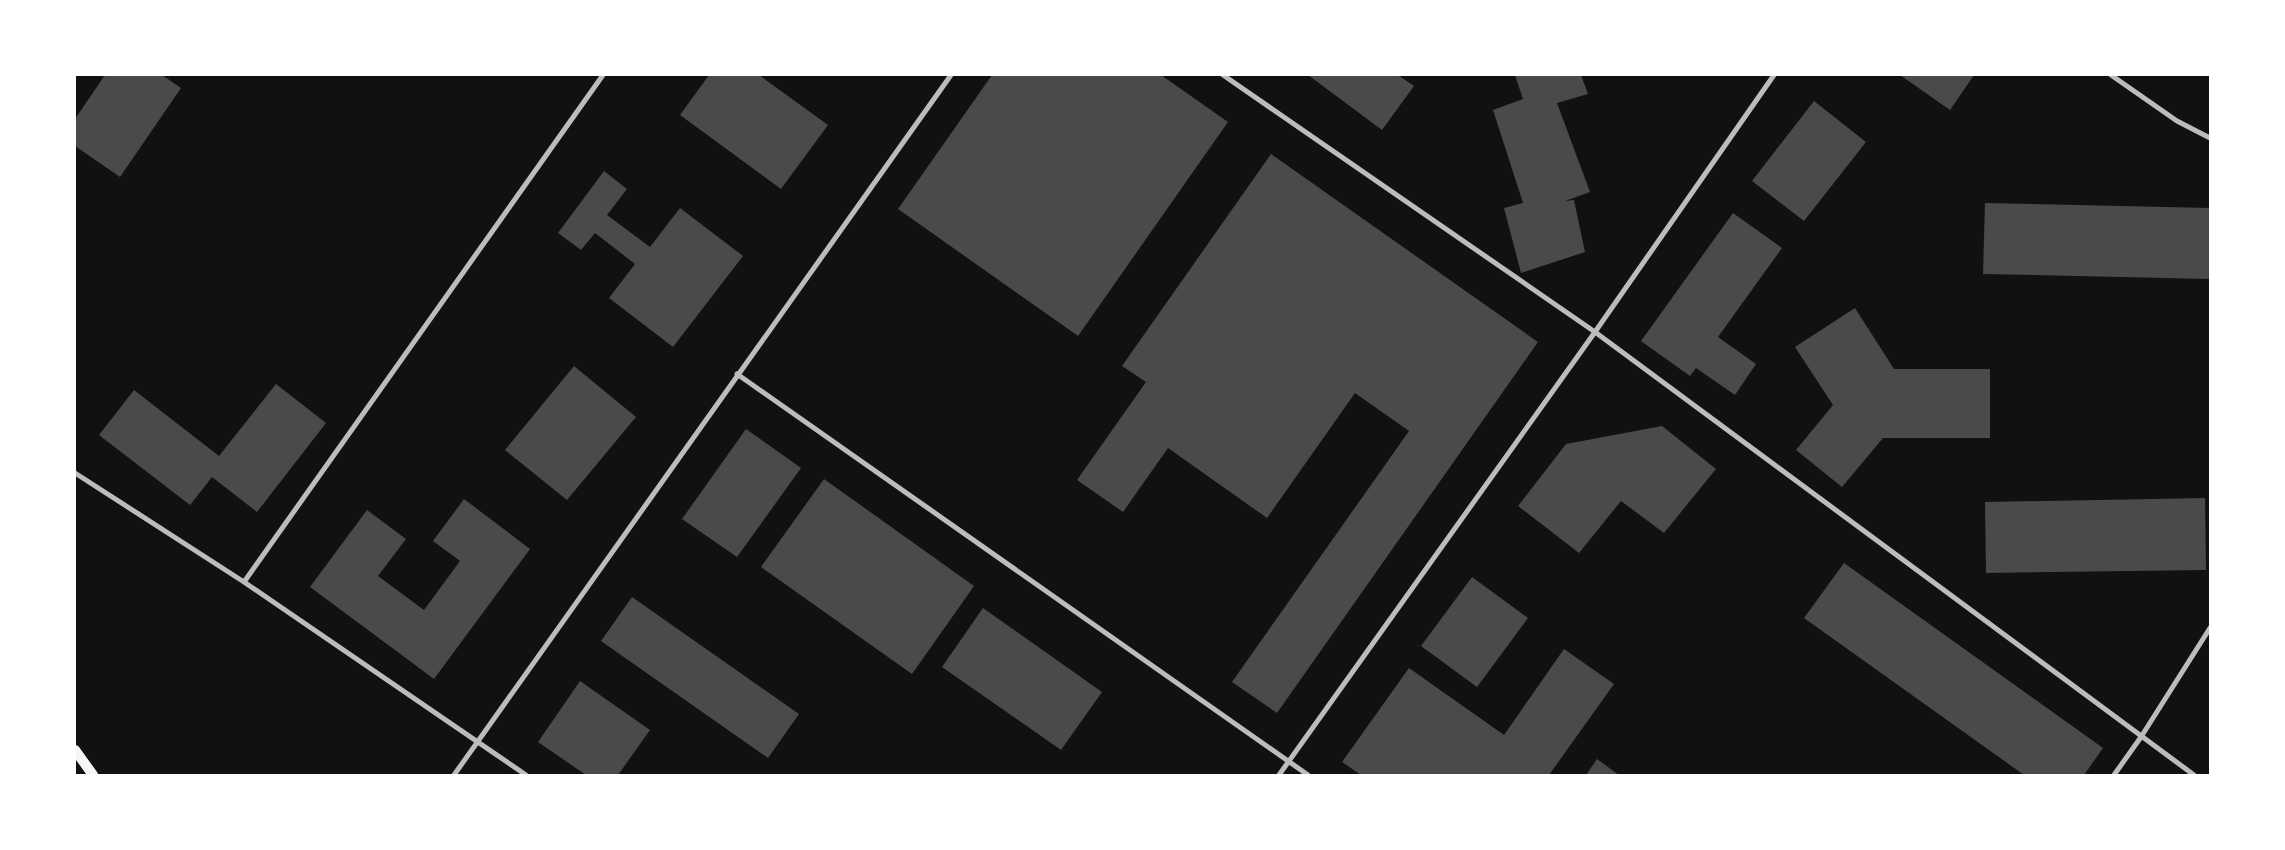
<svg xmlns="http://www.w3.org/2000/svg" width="2285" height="850" viewBox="0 0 2285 850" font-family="'Golos Text',sans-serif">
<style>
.building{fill:#4a4a4a}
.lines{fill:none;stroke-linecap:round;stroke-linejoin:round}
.minor{stroke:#bcbcbc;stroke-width:5}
.secondary{stroke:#f5f5f5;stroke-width:10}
</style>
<rect width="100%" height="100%" fill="#111"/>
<!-- building -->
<path class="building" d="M105,75H162L181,88L120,177L75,146V119Z
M709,75H759L828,125L781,189L680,115Z
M992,75H1161L1228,122L1078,336L898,209Z
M1308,75H1398L1414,86L1382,130Z
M1515,75H1581L1588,94L1557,103L1590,192L1565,201L1574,200L1585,252L1521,273L1504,208L1523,203L1493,110L1523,99Z
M1900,75H1974L1950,110Z
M1814,101L1866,142L1804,221L1752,181Z
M1271,154L1538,342L1277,713L1232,682L1409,431L1355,393L1267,518L1168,448L1123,512L1077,480L1146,382L1122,366Z
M604,171L627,189L607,215L650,247L680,208L743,256L673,347L609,298L635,264L595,233L581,250L558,233Z
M1985,203L2210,208V279L1983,274Z
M1733,213L1782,248L1718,337L1756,364L1735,395L1696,368L1690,376L1641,341Z
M1855,308L1894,369H1990V438H1883L1842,487L1796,450L1833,405L1795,347Z
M574,366L636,417L567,500L505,450Z
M276,384L326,423L257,512L212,477L190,505L99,435L134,390L219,456Z
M1662,426L1716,469L1664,533L1621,501L1579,553L1518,506L1566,444Z
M746,429L801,468L737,557L682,519Z
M824,479L974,586L912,674L761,567Z
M2205,498L2206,570L1986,573L1985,502Z
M464,499L530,549L434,679L310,587L367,510L406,539L378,576L424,610L460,561L433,541Z
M1844,563L2103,748L2084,775H2024L1804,618Z
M1472,577L1528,618L1477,687L1421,646Z
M632,597L799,714L768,758L601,641Z
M983,608L1102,692L1061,750L942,667Z
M1564,649L1614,684L1549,775H1361L1342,762L1409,668L1504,735Z
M580,681L650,730L618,775H586L538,742Z
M1597,759L1619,775H1586Z"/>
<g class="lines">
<!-- minor -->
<path class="minor" d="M1223,75L1595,332L2194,775
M2111,75L2177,121L2210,138
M737,374L1308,775
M75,473L244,582L526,775
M244,582L603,75
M454,775L951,75
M1279,775L1595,332L1774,75
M2114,775L2141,737L2210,628"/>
<!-- secondary -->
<path class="secondary" d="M75,750L93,775"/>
</g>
<!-- border -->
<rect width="2285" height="850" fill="none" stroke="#ffffff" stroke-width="152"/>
</svg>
